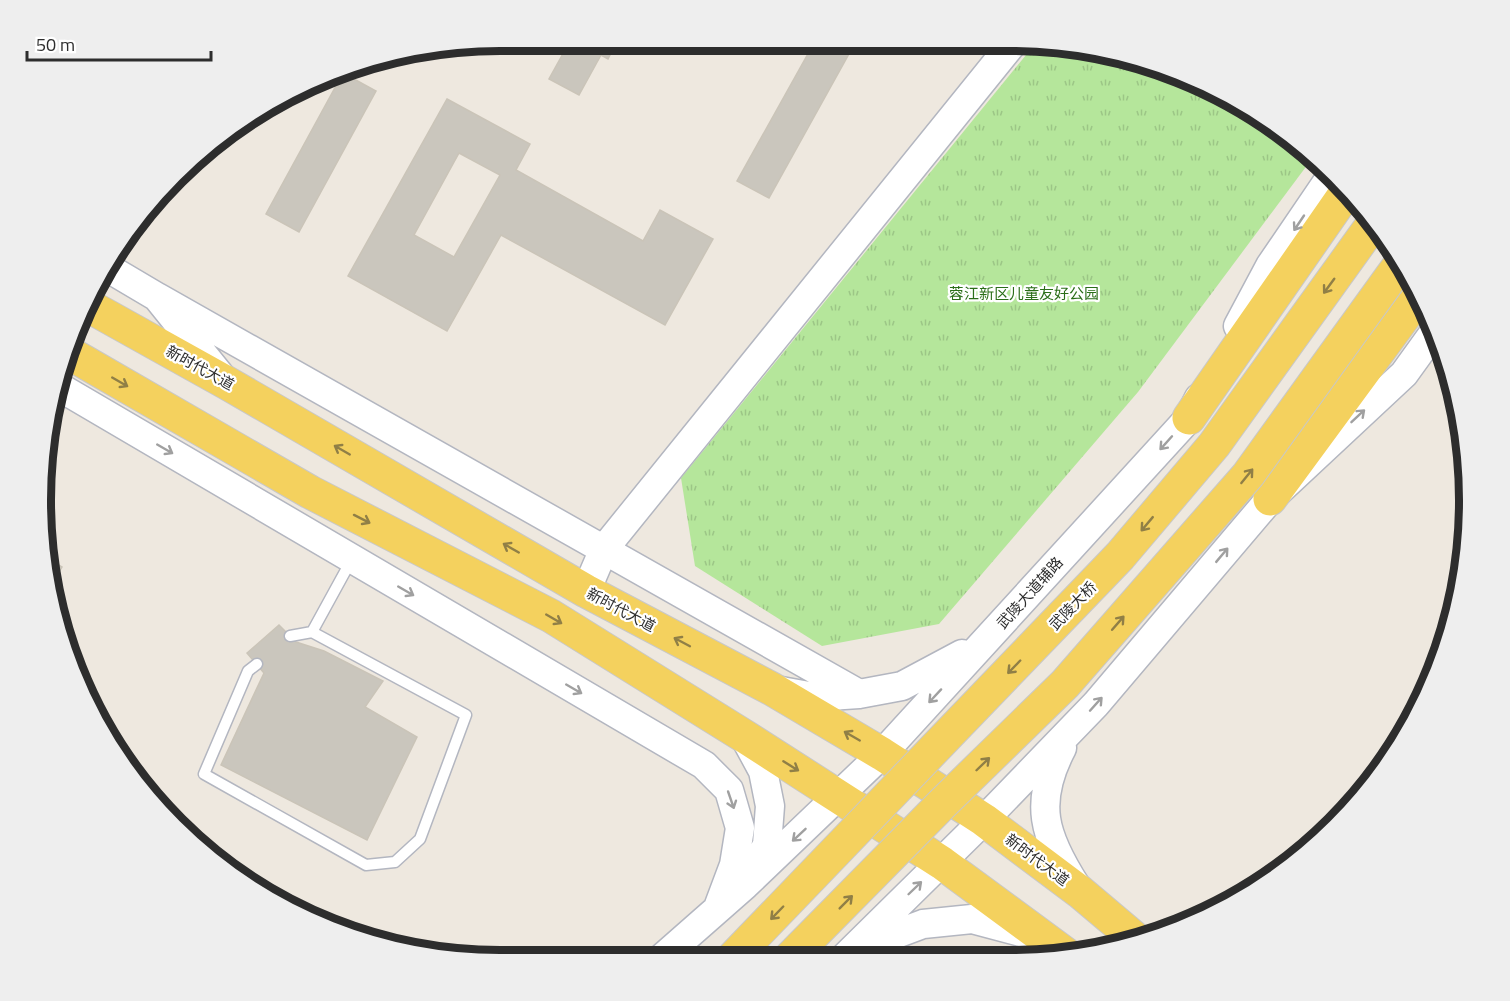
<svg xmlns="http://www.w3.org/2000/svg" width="1510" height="1001" viewBox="0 0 1510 1001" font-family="'Titillium Web','Noto Sans SC',sans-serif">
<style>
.park{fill:url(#park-tufts)}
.building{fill:#cac6bd;stroke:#cac4b8;stroke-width:1.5;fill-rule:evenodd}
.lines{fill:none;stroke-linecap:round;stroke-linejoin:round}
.service-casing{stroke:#b3b6c0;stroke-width:13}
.tertiary-casing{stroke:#b3b6c0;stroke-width:31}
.primary-casing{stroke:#c8c8c8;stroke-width:35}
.service{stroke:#fff;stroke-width:10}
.tertiary{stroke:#fff;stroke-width:28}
.primary{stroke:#f4d15e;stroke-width:33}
.primary-bridge-casing{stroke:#c8c8c8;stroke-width:35;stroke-linecap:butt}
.primary-bridge{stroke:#f4d15e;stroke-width:33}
.oneway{stroke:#a0a0a0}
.oneway2{stroke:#907f46}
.labels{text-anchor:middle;stroke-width:4.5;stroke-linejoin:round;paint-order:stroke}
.park-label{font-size:15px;fill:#2b6e19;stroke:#fff}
.street-label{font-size:15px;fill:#2d2d2d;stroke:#fff}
.rim{fill:none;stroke:#2d2d2d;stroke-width:8}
</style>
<defs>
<pattern id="park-tufts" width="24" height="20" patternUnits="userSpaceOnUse" patternTransform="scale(1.5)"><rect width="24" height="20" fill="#b5e69b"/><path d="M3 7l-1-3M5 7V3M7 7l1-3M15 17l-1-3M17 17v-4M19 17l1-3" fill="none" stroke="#9cc686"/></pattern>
</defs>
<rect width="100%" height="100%" fill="#eee8df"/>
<!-- park -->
<path class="park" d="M1035,44H1070L1213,88L1314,156L1138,392L939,624L822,646L695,566L681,478Z"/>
<!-- building -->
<path class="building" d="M570,41H617L608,59L601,55L579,95L549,79Z
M814,43H855L769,198L737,181Z
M343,73L376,91L299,232L266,214Z
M447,99L530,144L516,170L643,241L660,210L713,239L665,325L501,235L447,331L348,276ZM459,153L500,175L454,257L414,235Z
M47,558L62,567L49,588Z
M279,625L296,642L324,651L383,681L365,707L417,737L367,840L221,765L264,673L247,653Z"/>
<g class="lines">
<!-- service casing -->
<g class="service-casing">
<path id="service" d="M290,636L312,632
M257,664L248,671L204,774L366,865L395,862L420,839L466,715L312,632L352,559"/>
</g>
<!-- tertiary casing -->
<g class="tertiary-casing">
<path id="tertiary" d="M108,268L157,297L223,379
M157,297L859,694
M1238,326L1270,266L1332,175
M61,388L704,765L729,790L740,828L734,865L719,905
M586,591L604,549L1012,44
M781,691L814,697L859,694L902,686L962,654
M744,736L763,771L770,806L767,845L753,871
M1062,748C1033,803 1044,836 1076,886
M863,951L883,939L923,924L972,919L1036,936
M662,958L745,885L882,754L1189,418L1199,398
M843,959L984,820L1096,704L1270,499L1404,374L1435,331"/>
</g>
<!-- primary casing -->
<g class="primary-casing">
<path id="primary" d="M87,305L227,383L586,591L772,689L882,754L984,820L1080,892L1138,941
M69,353L310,492L551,616L744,736L942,863L1067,955
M1189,418L1347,191
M1270,499L1420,295"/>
</g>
<!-- service -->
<use href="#service" class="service"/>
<!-- tertiary -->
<use href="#tertiary" class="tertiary"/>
<!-- primary -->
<use href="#primary" class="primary"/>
<!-- primary-bridge casing -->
<g class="primary-bridge-casing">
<path id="primary-bridge" d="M733,958L1120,556L1214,445L1375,221
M790,958L943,803L1065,684L1248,475L1401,263"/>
</g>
<!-- primary-bridge -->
<use href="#primary-bridge" class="primary-bridge"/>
</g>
<!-- one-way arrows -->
<defs><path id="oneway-shaft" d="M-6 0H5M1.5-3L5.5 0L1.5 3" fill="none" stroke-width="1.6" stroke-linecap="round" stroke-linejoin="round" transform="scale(1.5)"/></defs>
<g class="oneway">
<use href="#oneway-shaft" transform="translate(1299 223) rotate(124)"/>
<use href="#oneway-shaft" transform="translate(1358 416) rotate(-43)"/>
<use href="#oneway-shaft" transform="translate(1166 443) rotate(132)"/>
<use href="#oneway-shaft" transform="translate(165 449) rotate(30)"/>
<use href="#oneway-shaft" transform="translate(1222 555) rotate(-50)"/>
<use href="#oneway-shaft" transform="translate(406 591) rotate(30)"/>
<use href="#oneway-shaft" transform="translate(574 689) rotate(30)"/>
<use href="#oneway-shaft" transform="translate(935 696) rotate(133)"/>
<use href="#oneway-shaft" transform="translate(1096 704) rotate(-48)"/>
<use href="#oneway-shaft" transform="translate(731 800) rotate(71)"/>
<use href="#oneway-shaft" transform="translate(799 835) rotate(137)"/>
<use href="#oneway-shaft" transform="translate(915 888) rotate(-44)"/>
</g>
<g class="oneway2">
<use href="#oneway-shaft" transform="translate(1329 286) rotate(126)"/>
<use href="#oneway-shaft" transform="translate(120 382) rotate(30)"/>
<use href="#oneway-shaft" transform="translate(342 450) rotate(-150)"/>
<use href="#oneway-shaft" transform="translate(1247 476) rotate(-51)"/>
<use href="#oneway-shaft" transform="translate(362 519) rotate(27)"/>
<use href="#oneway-shaft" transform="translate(1147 524) rotate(130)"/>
<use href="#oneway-shaft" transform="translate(511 548) rotate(-150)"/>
<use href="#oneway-shaft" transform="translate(554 619) rotate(30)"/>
<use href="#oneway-shaft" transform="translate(1118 623) rotate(-49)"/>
<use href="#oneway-shaft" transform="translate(682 642) rotate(-152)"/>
<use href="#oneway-shaft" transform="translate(1014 667) rotate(134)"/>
<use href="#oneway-shaft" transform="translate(852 736) rotate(-150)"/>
<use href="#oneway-shaft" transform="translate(983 764) rotate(-44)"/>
<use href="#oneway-shaft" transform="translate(791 766) rotate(32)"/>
<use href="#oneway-shaft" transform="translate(846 902) rotate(-45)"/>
<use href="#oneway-shaft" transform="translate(777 913) rotate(134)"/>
</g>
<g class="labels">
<!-- park labels -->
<g class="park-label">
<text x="1024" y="299">蓉江新区儿童友好公园</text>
</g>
<!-- street labels -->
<g class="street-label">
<text transform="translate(200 368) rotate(29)" y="5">新时代大道</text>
<text transform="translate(1030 593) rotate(-48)" y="5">武陵大道辅路</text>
<text transform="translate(1073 606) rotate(-46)" y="5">武陵大桥</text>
<text transform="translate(621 610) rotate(28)" y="5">新时代大道</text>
<text transform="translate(1037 860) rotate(37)" y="5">新时代大道</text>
</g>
</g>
<!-- crop -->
<path d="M0 0H1510V1001H0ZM500 51H1010A449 449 0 0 1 1459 500V501A449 449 0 0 1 1010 950H500A449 449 0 0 1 51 501V500A449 449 0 0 1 500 51Z" fill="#eee" fill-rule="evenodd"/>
<path class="rim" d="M500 51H1010A449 449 0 0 1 1459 500V501A449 449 0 0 1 1010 950H500A449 449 0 0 1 51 501V500A449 449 0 0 1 500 51Z"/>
<!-- scale -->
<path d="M27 51v9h184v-9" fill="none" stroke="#2d2d2d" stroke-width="3"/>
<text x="36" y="51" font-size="18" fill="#2d2d2d" stroke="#ffffff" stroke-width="4.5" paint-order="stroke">50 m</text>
</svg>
